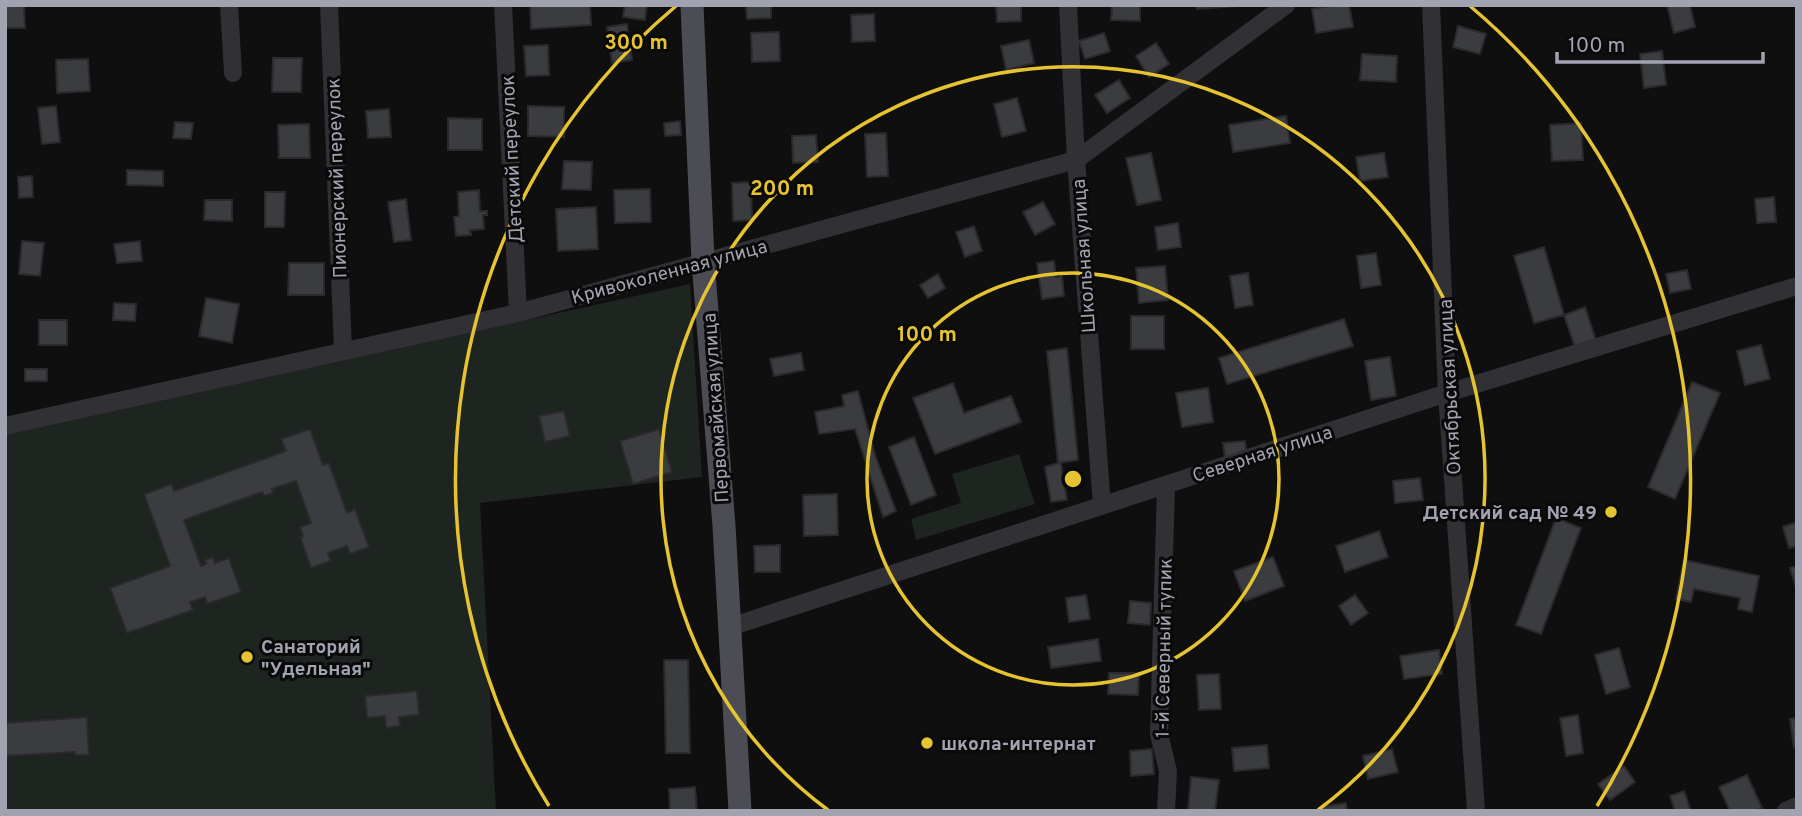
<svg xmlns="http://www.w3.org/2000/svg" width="1802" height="816" viewBox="0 0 1802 816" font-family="Overpass,sans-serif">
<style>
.green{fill:#1e241f}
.building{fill:#3b3c40;stroke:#2a292c;stroke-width:2}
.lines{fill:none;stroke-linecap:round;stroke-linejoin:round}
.minor{stroke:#303035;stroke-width:18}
.major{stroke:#4c4d54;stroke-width:23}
.ring{fill:none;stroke:#e6c431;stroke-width:3.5}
.poi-dot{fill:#e6c431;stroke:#0a0a0b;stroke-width:2.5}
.labels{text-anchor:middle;stroke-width:6;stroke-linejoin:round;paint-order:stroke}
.street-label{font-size:19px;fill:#a1a3b0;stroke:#0a0a0b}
.poi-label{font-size:19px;font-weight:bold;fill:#a1a3b0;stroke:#0a0a0b;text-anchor:start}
.centre{fill:#e6c431;stroke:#0a0a0b;stroke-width:3.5}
.ring-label{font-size:21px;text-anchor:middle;font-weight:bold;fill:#e6c431;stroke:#0a0a0b;stroke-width:6;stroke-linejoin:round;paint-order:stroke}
</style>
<rect width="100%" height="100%" fill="#0f0f10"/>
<!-- green -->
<path class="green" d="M690,284L702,477L480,503L496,811H5V435Z
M1019,454L1035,504L916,540L911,519L961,503L952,474Z"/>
<!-- building -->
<path class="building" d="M5,5H24L25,28H5Z
M530,5H590L591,25L531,29Z
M625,5H647L645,20L623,17Z
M746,5H771V18L747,19Z
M996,5H1021V21L997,22Z
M1112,5H1140V21L1111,20Z
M1197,5H1239L1240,6L1197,9Z
M1335,5H1349L1353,27L1316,33L1312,9Z
M1667,5H1690L1695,27L1674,33Z
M874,14L875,41L852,42L851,15Z
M627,24L632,60L612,63L607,27Z
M1458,26L1486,34L1480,54L1453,47Z
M779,32L780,61L752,62L751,33Z
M1104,33L1110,51L1085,59L1079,41Z
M1029,40L1034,63L1006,70L1001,46Z
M1156,43L1169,64L1149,77L1136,56Z
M548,45L549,75L526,76L524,46Z
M1662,51L1666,85L1644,88L1640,54Z
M1362,54L1397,56L1396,82L1360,80Z
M273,58H302L301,92H272Z
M88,59L90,91L57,93L56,60Z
M1119,80L1130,98L1107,113L1095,95Z
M1017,98L1026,131L1002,137L994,104Z
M56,106L60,142L42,144L38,108Z
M528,106L564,107V137L528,136Z
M389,109L391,137L368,138L366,111Z
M1286,116L1290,143L1233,152L1229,125Z
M448,118L482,119V150H448Z
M680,121L681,135L665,136L664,123Z
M175,122L193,123L191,139L173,138Z
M1581,123L1583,160L1552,161L1550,125Z
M309,124L310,158H279L278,125Z
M886,133L888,176L867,177L865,134Z
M816,135L818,162L793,163L792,136Z
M1151,153L1161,200L1137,205L1126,158Z
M1384,153L1388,177L1360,181L1356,157Z
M564,161L592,162L591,190L562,189Z
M127,170L163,171V186L127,185Z
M32,176L33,197L19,198L18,177Z
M751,182L752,220L733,221L732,183Z
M650,189L651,222L615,223L614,190Z
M479,190L480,211H487V215H483L484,229L470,230L471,235L456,236L454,217L459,216L458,192Z
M265,192H285L284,227H265Z
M1774,197L1776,222L1757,223L1755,199Z
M406,199L411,240L394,242L388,202Z
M205,200H232V221L204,220Z
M1043,202L1055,224L1035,235L1023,212Z
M596,207L598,249L558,251L556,209Z
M1178,223L1181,247L1158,250L1155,227Z
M974,226L982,251L965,257L956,232Z
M22,241L44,243L40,276L19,274Z
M140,241L142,261L117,263L114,244Z
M1544,247L1564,315L1534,323L1514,256Z
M1376,253L1381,285L1361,288L1357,256Z
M1054,261L1056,277L1062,276L1064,296L1042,299L1037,263Z
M289,263H324V295H288Z
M1165,266L1168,300L1139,303L1136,268Z
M1687,270L1691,289L1670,293L1666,274Z
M1248,273L1253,305L1235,308L1230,276Z
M938,274L945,288L928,298L920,285Z
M206,298L239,304L232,343L199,336Z
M114,303L136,304L135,321L113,320Z
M1585,307L1596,340L1575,347L1564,315Z
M1131,316H1164V349H1131Z
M1344,319L1353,346L1227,384L1219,358Z
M39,320H67V345H39Z
M1761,345L1770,379L1745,385L1737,351Z
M1067,348L1078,460L1058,463L1047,351Z
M801,353L804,370L774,376L770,359Z
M1390,357L1396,396L1371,400L1365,361Z
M25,369H47V381H25Z
M1692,382L1720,393L1675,499L1648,487Z
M953,383L964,413L1011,396L1021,422L935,454L913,398Z
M1208,388L1213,422L1182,427L1176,393Z
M858,391L875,455L896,511L883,517L855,429L819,434L815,412L844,406L842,395Z
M564,411L570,436L545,442L539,416Z
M310,429L323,465L329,463L347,513L355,509L369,547L350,554L347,546L328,553L331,561L311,568L300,537L303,536L300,527L311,523L296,481L272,489L273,493L264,496L262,492L184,520L201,566L206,564L205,560L213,557L215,563L229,558L241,592L207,604L205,597L190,602L193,610L127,633L110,588L170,566L144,494L172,484L174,491L286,451L281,439Z
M659,429L672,472L633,484L620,441Z
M914,437L936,495L911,505L889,447Z
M1245,441L1247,456L1225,458L1223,443Z
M1058,463L1061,464L1067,500L1051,502L1045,467Z
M1420,478L1423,500L1395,503L1393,481Z
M837,494L838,535L804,536L803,495Z
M1556,518L1581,528L1541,634L1516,625Z
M1797,522V546L1789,548L1783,527Z
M1379,531L1388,557L1345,572L1336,546Z
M780,545V572H755L754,546Z
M1273,557L1284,586L1245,601L1234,571Z
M1684,560L1759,576L1752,612L1738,609L1740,598L1694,589L1691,602L1676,599Z
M1797,566V591L1790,568Z
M1086,595L1090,619L1069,622L1066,598Z
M1355,595L1368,613L1351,625L1339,606Z
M1130,601L1151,603L1150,625L1128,623Z
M1098,639L1101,661L1051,668L1048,647Z
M1619,648L1630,687L1606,694L1595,655Z
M1439,650L1442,674L1404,679L1400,656Z
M664,660H688L690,753H666Z
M1109,673H1139L1138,695L1108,694Z
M1219,674L1221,709L1199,710L1197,675Z
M417,691L419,715L399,717L400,726L386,728L385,716L367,718L365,696Z
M1578,715L1583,753L1566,756L1560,718Z
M87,717L89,755H75V752L5,756V723Z
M1797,718V747L1794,748L1790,719Z
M1267,745L1269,768L1234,771L1232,748Z
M1152,749L1154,774L1131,776L1130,751Z
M1392,749L1398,772L1368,779L1363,756Z
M1624,766L1635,782L1610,800L1598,784Z
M1747,775L1762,808L1755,811H1730L1719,787Z
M1191,777L1219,780L1215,811L1188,810Z
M695,787L697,811H670L669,789Z
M1684,791L1691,811H1675L1670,796Z
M1346,803L1347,811H1323L1322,807Z"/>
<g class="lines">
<!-- minor -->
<path class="minor" d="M229,5L233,73
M329,5L343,350
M503,5L518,313
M1068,5L1076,160L1102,506
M1431,5L1447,393L1476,811
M5,426L518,313L1076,160L1286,5
M730,627L1447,393L1797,286
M1166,811L1168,771L1159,734L1166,485
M1786,811L1797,806"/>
<!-- major -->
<path class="major" d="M692,5L703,261L724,526L740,811"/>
</g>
<!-- distance rings -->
<g class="ring">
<circle cx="1073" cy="479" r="206"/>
<path d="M828 810A412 412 0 1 1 1318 810"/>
<path d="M549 806A618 618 0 0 1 676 6M1470 6A618 618 0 0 1 1597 806"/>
</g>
<!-- markers -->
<g class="poi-dot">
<circle cx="1611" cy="512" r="7"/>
<circle cx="247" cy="657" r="7"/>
<circle cx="927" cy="743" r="7"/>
</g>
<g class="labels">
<!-- street labels -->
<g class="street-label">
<text transform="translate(511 159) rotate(-93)" y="7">Детский переулок</text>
<text transform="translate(336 178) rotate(-92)" y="7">Пионерский переулок</text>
<text transform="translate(1083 256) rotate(-94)" y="7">Школьная улица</text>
<text transform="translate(669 271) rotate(-15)" y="7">Кривоколенная улица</text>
<text transform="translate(1449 387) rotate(-93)" y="7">Октябрьская улица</text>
<text transform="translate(715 408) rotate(-94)" y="7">Первомайская улица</text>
<text transform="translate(1262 453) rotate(-18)" y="7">Северная улица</text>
<text transform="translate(1163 648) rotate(-89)" y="7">1-й Северный тупик</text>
</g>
<!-- poi labels -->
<g class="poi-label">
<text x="1597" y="519" text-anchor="end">Детский сад № 49</text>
<text x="261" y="653">Санаторий<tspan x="261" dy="22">"Удельная"</tspan></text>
<text x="941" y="750">школа-интернат</text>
</g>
</g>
<circle cx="1073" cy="479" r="10" class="centre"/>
<g class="ring-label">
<text x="636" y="49">300 m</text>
<text x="782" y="195">200 m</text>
<text x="927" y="341">100 m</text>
</g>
<!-- border -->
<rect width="1802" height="816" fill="none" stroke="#a1a3b0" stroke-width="14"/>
<!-- scale -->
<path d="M1557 52v10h206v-10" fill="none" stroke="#a1a3b0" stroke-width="3.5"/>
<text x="1568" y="52" font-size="21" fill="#a1a3b0" stroke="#0a0a0b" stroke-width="5" paint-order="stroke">100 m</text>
</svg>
